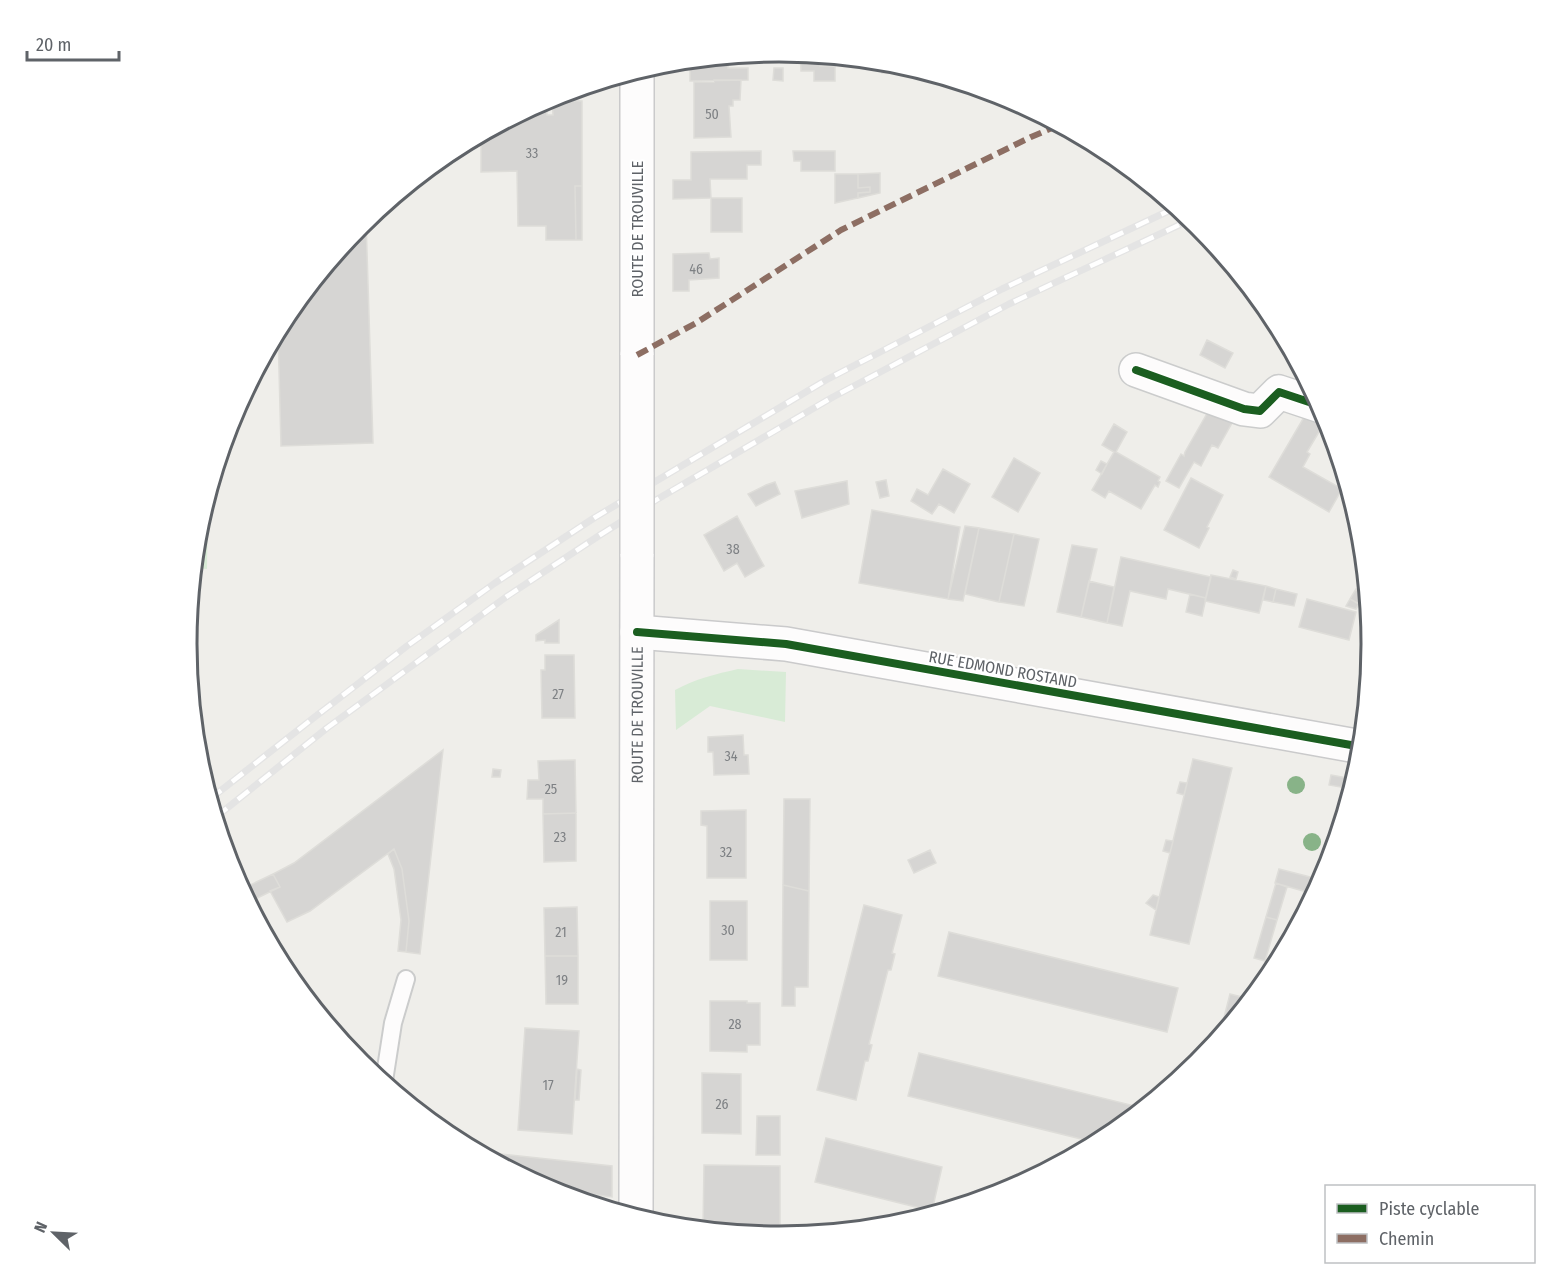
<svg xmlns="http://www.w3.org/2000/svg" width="1559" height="1287" viewBox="0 0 1559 1287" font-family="'Fira Sans Condensed',sans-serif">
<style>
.green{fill:#d8ebd6}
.building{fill:#d6d5d3;stroke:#deddd9;stroke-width:1.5}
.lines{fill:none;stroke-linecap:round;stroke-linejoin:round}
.service-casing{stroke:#cbcccc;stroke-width:20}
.minor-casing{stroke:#cbcccc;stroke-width:36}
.secondary-casing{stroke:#cacacb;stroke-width:36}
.service{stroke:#fdfcfc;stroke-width:16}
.minor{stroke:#fdfcfc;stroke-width:33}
.secondary{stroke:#fdfcfc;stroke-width:33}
.rail-casing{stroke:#e4e4e4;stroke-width:7}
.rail{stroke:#fff;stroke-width:4.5;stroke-dasharray:14;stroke-linecap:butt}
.secondary-bridge-casing{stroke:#cacacb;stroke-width:36;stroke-linecap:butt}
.secondary-bridge{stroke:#fdfcfc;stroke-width:33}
.quiet{stroke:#8d6e63;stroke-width:6;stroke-dasharray:12 6;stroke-linecap:butt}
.cycleway-casing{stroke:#fff;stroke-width:11}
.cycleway{stroke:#1b5e20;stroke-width:8}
.tree{fill:#88b388}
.labels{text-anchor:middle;stroke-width:4.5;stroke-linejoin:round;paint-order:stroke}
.number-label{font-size:14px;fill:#7e8184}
.street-label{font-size:16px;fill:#5f6368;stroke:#fff}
.rim{fill:none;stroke:#5f6368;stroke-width:3}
</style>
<rect width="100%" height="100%" fill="#efeeea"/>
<!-- green -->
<path class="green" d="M208,498L207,569L194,568L198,528Z
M738,669L786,672L785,722L710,706L676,730L675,690C695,679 716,674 738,669Z"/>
<!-- building -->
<path class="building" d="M800,53L835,56V59H820V66H835V81H814V71H801Z
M728,56V68H748V80L690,81V67H694V59Z
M846,58L877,61V65L846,64Z
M883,61L895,62L922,70V73H882Z
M774,68H783V81L773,80Z
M714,80H741L740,100H733V106H729L731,137L694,138V82H714Z
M546,100L547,115H553L552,100L582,101V186H575L576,240H546V226H518L517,171L481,172V134Z
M761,151V165H747V179H710L711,198L673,199V180H691V152Z
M793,151H835V171H801V161H794Z
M880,173V193L858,198V193L870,192V187L858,188V174Z
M835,174H858V188L870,187V192L858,193V198L835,203Z
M575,186H582V240H576Z
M711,198H742V232H711Z
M366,220L373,443L281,446L278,332L287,314L361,224Z
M709,253L710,259L719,258V278L689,280V291H673V254Z
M1207,340L1233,353L1225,368L1200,355Z
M1209,410L1232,423L1218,448L1212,445L1201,466L1194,462L1179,488L1166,481L1181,454L1184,456L1185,452Z
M1307,412L1325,422L1307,452L1310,454L1303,467L1342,489L1329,512L1269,477Z
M1114,424L1127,432L1116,452L1160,477L1158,481L1160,482L1158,487L1155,485L1141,509L1109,491L1105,498L1092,490L1114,452L1102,445Z
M1014,458L1040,473L1018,512L992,497Z
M1101,461L1107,464L1102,474L1096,470Z
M943,469L970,484L954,513L939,504L932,514L911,501L917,489L928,495Z
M1191,478L1223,495L1207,527L1209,528L1199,548L1164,530Z
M886,480L889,496L880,498L876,482Z
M847,481L849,504L802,518L795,491Z
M775,482L780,494L756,506L748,494L766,485Z
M872,510L960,527L948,599L859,583Z
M737,516L764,566L745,577L737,563L724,571L704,535Z
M965,526L979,528L963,601L948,599Z
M979,528L1014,534L999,602L965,594Z
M1014,534L1039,539L1024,606L999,602Z
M1072,545L1097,549L1081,617L1057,612Z
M1121,557L1211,577L1206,598L1168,589L1166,599L1130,591L1122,626L1107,623Z
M1233,570L1238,572L1236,579L1230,577Z
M1211,575L1266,586L1259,613L1205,601Z
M1365,577L1367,596L1365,594L1359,604L1350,599L1356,589L1358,590Z
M1089,581L1114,587L1107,623L1081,617Z
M1266,586L1276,589L1273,602L1263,600Z
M1276,589L1297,594L1294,606L1273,602Z
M1190,594L1206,598L1202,616L1186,612Z
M1307,599L1356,612L1349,640L1299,627Z
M1350,599L1359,604L1356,609L1346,606Z
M559,620V643H545V640L536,641V635Z
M545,655H574L575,718H542L541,670H545Z
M743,735L744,755H748L749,774L714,775L713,752H708V737Z
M443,750L420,954L406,952L409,921L402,869L394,849L310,911L287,922L270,891L280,887L273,874L294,863Z
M1193,759L1232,768L1189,944L1150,935Z
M575,760L576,813L543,814V799H527L528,780H539L538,761Z
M493,769L501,770L500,777H492Z
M1331,775L1348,778L1346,788L1329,785Z
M1180,782L1187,783L1184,795L1177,793Z
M784,799H810L809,891L783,885Z
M746,810V878H707V826L701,825V811Z
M576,813V861L544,862L543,814Z
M1166,840L1173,841L1170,853L1163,851Z
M394,849L402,869L409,921L406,952L398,951L401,920L394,869L388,854Z
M930,850L936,863L914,873L908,860Z
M1279,869L1322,880L1314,894L1275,883Z
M273,874L280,887L249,902L242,889Z
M1276,883L1287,887L1277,920L1266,917Z
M783,885L809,891L808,987H795V1006H782Z
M1153,895L1159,897L1156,910L1146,903Z
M710,901H747V960H710Z
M864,905L902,915L892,953L895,954L891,970H888L869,1044L872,1045L868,1061H865L856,1100L817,1090Z
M577,907L578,956H545L544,908Z
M1266,917L1277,920L1265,961L1254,958Z
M949,932L1178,988L1167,1032L938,976Z
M545,956H578V1004H546Z
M1230,994L1250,999L1219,1037Z
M710,1001H747V1003H760V1045H747V1052L710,1051Z
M525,1028L579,1031L572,1134L518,1130Z
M919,1053L1143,1108L1108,1136L1097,1143L908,1096Z
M577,1069L581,1070L579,1100H575Z
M702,1073L741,1074V1134L702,1133Z
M757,1116H780V1155H756Z
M826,1138L942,1167L932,1211L815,1182Z
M482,1152L612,1166V1197L550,1189Z
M704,1165L780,1166V1236L703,1228Z
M1006,1184L1015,1186L1004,1192Z"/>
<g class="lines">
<!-- service casing -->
<g class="service-casing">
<path id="service" d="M384,1081L393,1023L406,979"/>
</g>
<!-- minor casing -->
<g class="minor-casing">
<path id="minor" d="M1136,370L1244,409L1260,411L1279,392L1321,406"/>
</g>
<!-- secondary casing -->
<g class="secondary-casing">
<g id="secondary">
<path d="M637,71V355"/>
<path d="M637,632L786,644L1362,747"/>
<path id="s1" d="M636,1216L637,554"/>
</g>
</g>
<!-- service -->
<use href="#service" class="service"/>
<!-- minor -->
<use href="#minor" class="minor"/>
<!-- secondary -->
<use href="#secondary" class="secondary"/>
<!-- rail casing -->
<g class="rail-casing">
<path id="rail" d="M210,799L316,716L407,646L495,583L594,518L826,380L1002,289L1177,207
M216,817L327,728L506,597L600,535L656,500L833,397L1009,304L1192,219"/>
</g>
<!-- rail -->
<use href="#rail" class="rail"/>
<!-- secondary-bridge casing -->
<g class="secondary-bridge-casing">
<path id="secondary-bridge" d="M637,355V554"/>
</g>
<!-- secondary-bridge -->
<use href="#secondary-bridge" class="secondary-bridge"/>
<!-- quiet -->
<path class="quiet" d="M637,355L696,323L841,230L1031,137L1059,125"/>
<!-- cycleway casing -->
<g class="cycleway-casing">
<path id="cycleway" d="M1136,370L1244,409L1260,411L1279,392L1321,406
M637,632L786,644L1362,747"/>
</g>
<!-- cycleway -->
<use href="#cycleway" class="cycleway"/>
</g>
<!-- trees -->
<g class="tree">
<circle cx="1296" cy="785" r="9"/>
<circle cx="1312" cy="842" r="9"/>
</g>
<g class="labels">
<!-- number labels -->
<g class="number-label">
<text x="712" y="119">50</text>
<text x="532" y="158">33</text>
<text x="696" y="274">46</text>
<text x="733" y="554">38</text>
<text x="558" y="699">27</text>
<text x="731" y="761">34</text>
<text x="551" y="794">25</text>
<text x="560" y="842">23</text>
<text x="726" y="857">32</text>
<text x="728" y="935">30</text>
<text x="561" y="937">21</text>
<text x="562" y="985">19</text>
<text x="735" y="1029">28</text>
<text x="548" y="1090">17</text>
<text x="722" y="1109">26</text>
</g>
<!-- street labels -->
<g class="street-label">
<text transform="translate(637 229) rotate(-90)" y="6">ROUTE DE TROUVILLE</text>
<text transform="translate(1003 669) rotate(10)" y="6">RUE EDMOND ROSTAND</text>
<text dy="6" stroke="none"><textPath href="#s1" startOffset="501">ROUTE DE TROUVILLE</textPath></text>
</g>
</g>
<!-- crop -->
<path d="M0 0H1559V1287H0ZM197 644a582 582 0 1 1 1164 0a582 582 0 1 1-1164 0Z" fill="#fff" fill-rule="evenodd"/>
<path class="rim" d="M197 644a582 582 0 1 1 1164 0a582 582 0 1 1-1164 0Z"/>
<!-- legend -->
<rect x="1325" y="1185" width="210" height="78" fill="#ffffff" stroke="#bfc1c3" stroke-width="1.5"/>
<rect x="1337" y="1204" width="30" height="9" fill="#1b5e20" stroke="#bfc1c3" stroke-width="1.5"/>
<text x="1379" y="1215" font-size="18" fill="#5f6368">Piste cyclable</text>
<rect x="1337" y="1234" width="30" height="9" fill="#8d6e63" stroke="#bfc1c3" stroke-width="1.5"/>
<text x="1379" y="1245" font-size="18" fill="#5f6368">Chemin</text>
<!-- north arrow -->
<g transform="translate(54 1233) rotate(294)" stroke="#ffffff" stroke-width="4.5" paint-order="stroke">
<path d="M0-4.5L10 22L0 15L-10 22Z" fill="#5f6368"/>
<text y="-9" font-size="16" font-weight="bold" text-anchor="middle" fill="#5f6368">N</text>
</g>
<!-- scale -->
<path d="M27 51v9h92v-9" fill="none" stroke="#5f6368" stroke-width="3"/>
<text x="36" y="51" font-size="18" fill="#5f6368" stroke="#ffffff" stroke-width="4.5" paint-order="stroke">20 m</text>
</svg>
